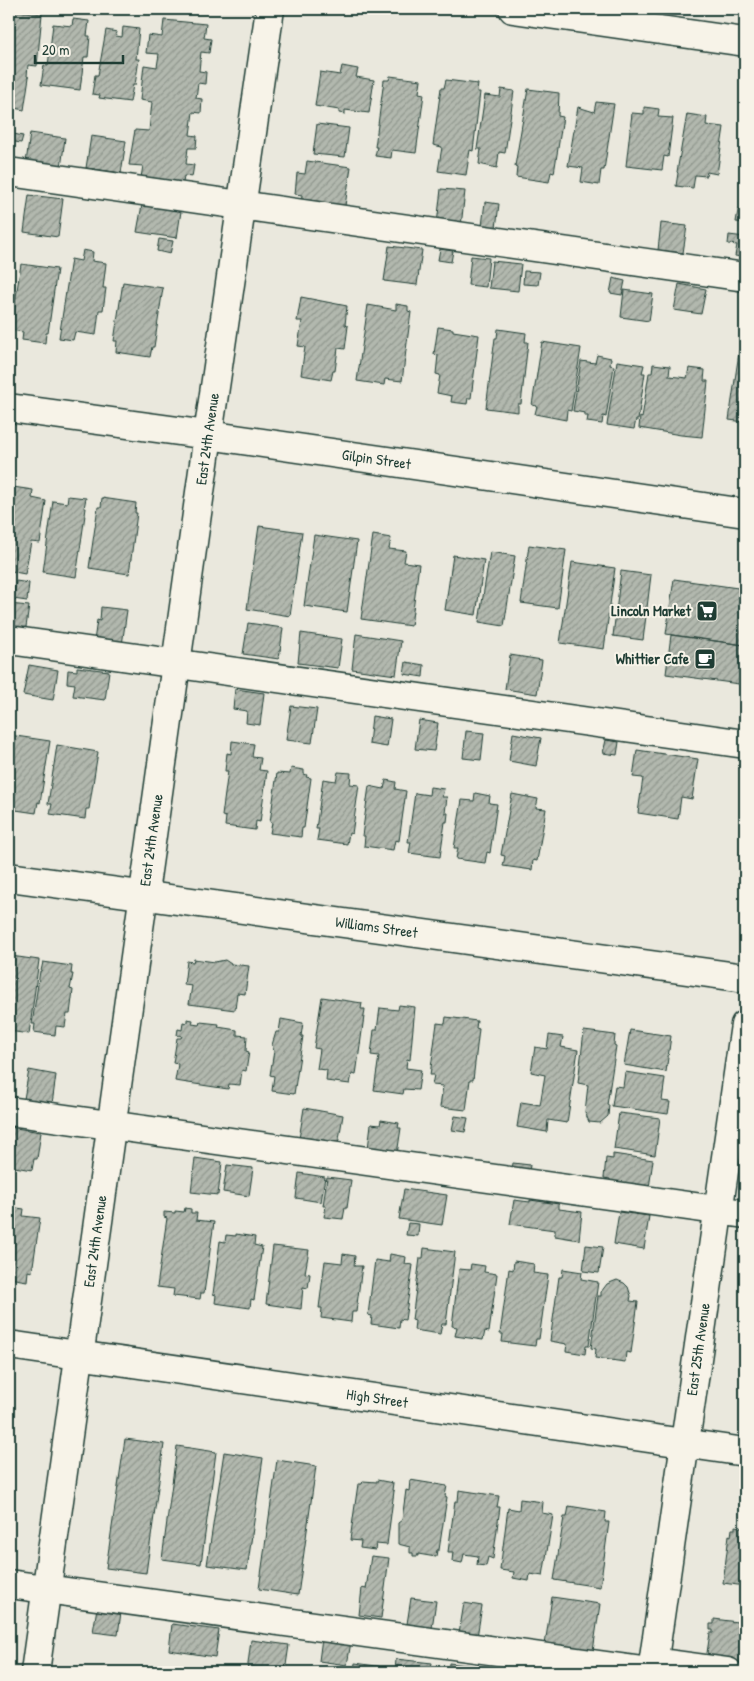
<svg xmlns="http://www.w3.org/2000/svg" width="754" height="1681" viewBox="0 0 754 1681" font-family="'Patrick Hand',sans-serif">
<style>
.building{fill:url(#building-hatch);stroke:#1f3d34}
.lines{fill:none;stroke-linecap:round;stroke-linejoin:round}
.minor-casing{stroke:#1f3d34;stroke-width:31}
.minor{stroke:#f7f3e8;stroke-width:28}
.labels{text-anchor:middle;stroke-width:4;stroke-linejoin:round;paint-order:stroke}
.street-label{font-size:15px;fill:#1f3d34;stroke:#f7f3e8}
.poi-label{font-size:15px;font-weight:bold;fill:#1f3d34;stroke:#f7f3e8;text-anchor:end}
</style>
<defs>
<pattern id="building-hatch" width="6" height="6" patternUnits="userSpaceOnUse" patternTransform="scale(1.25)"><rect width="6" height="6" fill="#b2b8ae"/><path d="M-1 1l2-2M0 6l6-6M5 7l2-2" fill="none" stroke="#90978e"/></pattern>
</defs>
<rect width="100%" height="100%" fill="#eae8dd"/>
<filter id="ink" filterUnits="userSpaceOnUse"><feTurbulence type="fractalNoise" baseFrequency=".02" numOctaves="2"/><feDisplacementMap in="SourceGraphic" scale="10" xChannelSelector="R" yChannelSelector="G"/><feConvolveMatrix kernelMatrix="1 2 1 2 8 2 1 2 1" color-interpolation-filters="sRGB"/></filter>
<g filter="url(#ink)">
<!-- building -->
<path class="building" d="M9,10L42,14L37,66L28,65L27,76L29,77L24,110L9,107Z
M73,19L89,21L87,36H90L88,57H84L80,90L41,85L44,65L48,66L53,24L72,26Z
M164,20L206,24L204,38L211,39L209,53L201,52L199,71L206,72L205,84L198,83L196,98L202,99L201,113L193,112L190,135L197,136L196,148H188L186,164L194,165L192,177L184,176L182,190L140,183L143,166L129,165L135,130L149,131L152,102L140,100L144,65L157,67L159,54L146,53L148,35L162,37Z
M123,27L139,29L136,59H139L135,85H133L130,102L99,98L100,95L92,94L95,75H98L106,30L117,32L116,36L122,37Z
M342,66L358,69L356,77L374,80L369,113L345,110V114L339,113V110L315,106L320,72L340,75Z
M390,76L421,80L419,93L424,94L416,153L392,150L391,158L375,156L377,147H375L384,80H389Z
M446,80L478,84L477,92H480L473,151L470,150L466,175L438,171L442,147L433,145L441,88H444Z
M501,89L514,91L505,153L499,152L497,168L479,164L481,149H477L485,95L500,97Z
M528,89L559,93L558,116L563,117L554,173L551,172L549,182L516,177L517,167L515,166Z
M596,102L614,104L604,170H601L599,185L581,182L583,168L568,166L578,107L594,112Z
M644,107L659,109L658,117L673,118L668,157L664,156L662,170L626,166L632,113L644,114Z
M687,114L707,117L706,125L724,127L717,174L707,172L706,176L695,175L693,188L676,186L678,173L677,172Z
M317,124L349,128L345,157L313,154Z
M9,133L23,136L21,143L9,141Z
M30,133L65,138L61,168L26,163Z
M91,136L126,141L121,173L86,168Z
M307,161L351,167L344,212L301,206L302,195L295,194L297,173L305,174Z
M441,189L465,191L461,226L437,224Z
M9,192H15L13,205L9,204Z
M29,195L63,199L58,237L24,232Z
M485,202L499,204L496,228L482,226Z
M142,205L181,211L177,238L137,232Z
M738,210L745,211V223L736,222Z
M661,223L687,226L683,253L658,250Z
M729,235L745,237V235V268H740L742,257L735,256L737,245L728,244Z
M159,239L173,241L170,254L157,251Z
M389,246L422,250L417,285L384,281Z
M440,249L453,251L451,262L438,260Z
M83,250L93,252L92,261L106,263L103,288H106L103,310H99L96,335L75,332L73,340L59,338L71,259L81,261Z
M471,256L489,258L486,287L468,285Z
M492,261L521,264L518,291L489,288Z
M21,264L57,269L48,333H46L45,343L22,340L23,332L11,330Z
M524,271L540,272L538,285L523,284Z
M613,278L625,281L622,295L610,293Z
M123,282L163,288L154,347H152L150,357L116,352L117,341H114Z
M679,284L706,289L701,314L674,310Z
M624,290L653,294L649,321L621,317Z
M301,297L347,306L345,325L348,326L345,349L338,348L335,371H333L331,380L301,375L305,347L298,346L302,321H297Z
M396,304L408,306V311L411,312L402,381L385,379L384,385L357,381L368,305L396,310Z
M438,327L453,329V331L479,335L471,398H468L467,404L451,402L452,396L437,393L440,375L436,374L438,355L434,354Z
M498,329L526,333L525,342H528L521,404H518V412L486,408L495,338H497Z
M741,339L745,340V422L729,420Z
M542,342L581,348L571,411L567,410L566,420L535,414L537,406L532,405Z
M597,355L611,358L610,365L614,366L606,417L603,416L602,424L587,422L588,416H585V413L573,411L581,361L595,363Z
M617,361L644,365L642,373H645L638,420H636L634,429L607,425Z
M653,364L670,366L669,376L687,378L689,368L705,370L704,381H708L702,437L681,435L639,428L640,417L642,418L649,373H652Z
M13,487L33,490L32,498L46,501L40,543L31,542L25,574L9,571V495L12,496Z
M68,496L86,498L84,508H86L76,577L43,572L53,501L67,503Z
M102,498L136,503L135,513H137L129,574L89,568L98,507H101Z
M259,526L302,532L290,616L247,609Z
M314,535L357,541L347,612L304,606Z
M373,535L391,538L389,549L406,551L404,562L419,564L411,626L361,619Z
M529,545L566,550L558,608L521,603Z
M490,552L515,556L504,626L479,622Z
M453,555L484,560L476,615L445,610Z
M572,562L615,568L604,649L560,643Z
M621,571L651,575L643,640L613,636Z
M674,579L745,589L744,645L666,634Z
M16,581L29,583L27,601L13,599Z
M9,604L29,606L25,634L9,631Z
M101,607L127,610L122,645L94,641L97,620L100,621Z
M248,623L283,628L279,659L243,654Z
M301,633L342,639L338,668L298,663Z
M356,634L401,641L396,675L352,669Z
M671,635L744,645L739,684L666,674Z
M510,655L542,660L537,694L505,689Z
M406,662L424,665L423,677L404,674Z
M29,665L58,670L53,700L23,695Z
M77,667L109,671L105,700L73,696L75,684L67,683L68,670L77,671Z
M235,689L264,693L260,725L246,723L247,711L233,709Z
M291,706L317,709L312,743L286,740Z
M372,716L391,719L387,747L369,744Z
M419,720L438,723L434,751L415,749Z
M466,731L484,733L481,760L463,758Z
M513,733L541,738L536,766L509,761Z
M9,735L50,741L40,803L38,802L36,813L9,809Z
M606,740L619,742L617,755L603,753Z
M232,741L254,744L252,757L261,758L259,770L267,771L260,822L256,821L255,830L225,826L226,817L222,816L228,771H225L227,753L231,754Z
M57,745L98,752L89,809H86L85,819L50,814L52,804H48Z
M637,750L698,759L692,799L681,797L678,819L638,813L643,778L633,777Z
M291,768L304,770V774L307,775L306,777L311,778L304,828H302L301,837L270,833L272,823L270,822L277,773L290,774Z
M338,772L351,773L350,784L359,785L352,834L349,833L347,844L317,840L319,829H316L323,779L336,781Z
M386,780L396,782L395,789L406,791L399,841L395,840L393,850L364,846L365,836H362L369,786L384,789Z
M430,787L444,789L442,797H447L445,813H448L447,822H445L440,857L409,853L411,842H408L415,793L429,795Z
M475,793L490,796L489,803L497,804L490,853L487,852L485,863L456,859L458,848H454L462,800L474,801Z
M512,794L538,799L536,808L546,809L537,861L533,860L532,870L503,866L505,856L501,855Z
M11,956L39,960L29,1034L9,1031V965Z
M194,959L215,962L225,960L231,964L249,966L245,994L237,993L235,1010L189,1004L192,986L184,985L187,961L193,962Z
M43,962L72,966L71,974H73L70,989L73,990L70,1014H67L65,1027L56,1026L55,1035L34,1032L35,1024H32L40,971H41Z
M322,997L362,1003L361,1009H365L356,1075L352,1074L350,1084L326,1081L327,1070L317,1069L320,1049L314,1048Z
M399,1005L415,1007L410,1060L407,1059L406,1068L421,1070L418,1090L404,1089L403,1094L374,1090L379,1056L371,1055L374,1030H377L380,1008L398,1010Z
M446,1017L477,1021L476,1028L479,1029L473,1080H470L466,1110L440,1107L443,1086L432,1085L434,1075H430L437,1023L445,1024Z
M187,1019L193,1020L192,1024L199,1025L200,1022L219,1024L218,1027L237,1030V1035L247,1036L246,1051L249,1052L246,1071L242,1070L240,1085L229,1084L228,1089L175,1081L178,1064L173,1063L177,1038H181L182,1036L177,1035L178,1029L182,1030L183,1022L187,1023Z
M281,1019L303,1023L301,1036H303L294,1094L272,1091L274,1076L270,1075L274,1051L272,1045L276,1032H279Z
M630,1030L671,1036L666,1072L624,1065Z
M584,1031L615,1035L614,1045L616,1046L607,1105H609L608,1116L600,1123L589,1122L585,1112L588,1085L578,1083Z
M549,1035L563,1037L561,1047L578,1050L567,1123L548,1120L547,1132L517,1127L521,1102L540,1105L545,1075L531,1072L535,1047L547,1049Z
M29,1070L56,1075L52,1104L24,1099Z
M625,1072L665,1078L662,1101L670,1102L668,1114L612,1106L615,1086L623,1087Z
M304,1108L343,1115L338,1145L299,1139Z
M619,1113L660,1118L655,1155L614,1149Z
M455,1116L468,1118L465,1132L452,1130Z
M381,1120L399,1123L398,1128H401L396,1161L367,1157L371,1124L380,1125Z
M9,1127L41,1132L37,1159H34L32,1170L9,1166Z
M613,1154L653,1160L648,1195L609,1190L610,1179L604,1178L606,1158L613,1159Z
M195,1158L222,1162L218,1195L191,1192Z
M513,1163L530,1165L528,1179L511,1177Z
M227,1165L253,1168L249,1196L223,1192Z
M299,1173L325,1177L321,1202L296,1198Z
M327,1177L351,1180L347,1208H345L343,1219L324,1217L326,1206H323Z
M404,1189L447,1195L442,1225L399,1219Z
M514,1200L530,1202V1200L559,1204V1209L582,1212L579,1240L555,1236V1230L510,1224Z
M10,1207L24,1209L23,1216L40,1218L32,1272L28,1271L27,1281L9,1278V1214Z
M185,1208L191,1209V1213H197L196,1220L214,1222L204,1293H201L200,1299L173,1296L174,1289L157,1287L167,1218L164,1217V1212L175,1213V1211L184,1212Z
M619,1212L649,1216L644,1249L614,1244Z
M408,1223L419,1224L418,1236L406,1235Z
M236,1234L255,1237L254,1245L262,1247L254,1300L251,1299L250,1308L215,1303L216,1295L213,1294L220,1241L225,1242L226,1235L236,1236Z
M586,1245L603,1247L599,1273L583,1271Z
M273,1246L309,1250L305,1273L310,1274L308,1288L303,1287L301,1309L266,1304Z
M424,1248L455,1252L446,1324H442L440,1334L414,1330L415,1321L412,1320L420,1258H423Z
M343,1254L355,1256L354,1266H362L356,1312H352L351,1322L321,1318L322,1308H319L325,1261L342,1263Z
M390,1254L406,1257L405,1264L413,1265L405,1320L400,1319L399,1328L371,1324L372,1316L368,1315L375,1260L389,1262Z
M514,1261L534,1264L533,1273L548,1275L539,1339H536L535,1346L502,1342L503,1334H500L509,1269L513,1270Z
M471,1264L485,1266L484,1272L497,1274L489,1332L485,1331L483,1340L455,1336L457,1327L452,1326L459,1269L470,1270Z
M563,1269L582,1272L581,1279L598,1282L589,1346H586L585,1354L566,1351L567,1344L550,1341L559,1277H562Z
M617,1280L624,1283L628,1287L631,1296L630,1301L638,1302L631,1353L626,1352L625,1362L595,1358L596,1349L591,1348L598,1296H601V1292L607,1284Z
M125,1439L164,1444L146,1573L106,1568Z
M177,1446L216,1452L201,1564L162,1559Z
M224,1452L263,1458L247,1570L207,1565Z
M277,1460L316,1466L298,1595L259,1589Z
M377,1480L393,1483L392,1490L394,1491L387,1545L376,1544L375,1550L360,1548L361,1541L350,1540L358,1484H362L363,1481L377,1482Z
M410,1480L447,1486L445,1496L447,1497L439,1550H437L436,1557L418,1554V1556H413V1553H410V1547L398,1544V1523L402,1520L406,1490L409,1491Z
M459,1490L499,1496L497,1507H500L493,1559L488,1557L486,1566L477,1565L478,1556L464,1554L462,1563L452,1561L453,1552H448L455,1501H458Z
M520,1499L543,1502L542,1513L553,1515L543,1576L530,1574L529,1581L513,1578L514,1572L500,1570L508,1508L519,1510Z
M569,1506L606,1512L605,1522H609L600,1587L554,1580L564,1517H567Z
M735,1526L745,1528V1586L723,1583L729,1535L731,1536L732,1529H735Z
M371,1556L389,1558L381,1618L359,1615L362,1588L366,1589Z
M552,1597L600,1604L593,1651L545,1645Z
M411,1598L436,1601L432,1628L407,1624Z
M464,1603L482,1606L477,1637L459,1634Z
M97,1608L121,1612L118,1635L93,1632Z
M714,1619L745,1623V1637L740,1670L706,1660L707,1654H710L707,1653L710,1633H713V1630H710V1624H714Z
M172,1624L219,1630L215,1657L169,1650Z
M322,1638L351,1642L347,1665L319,1661Z
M251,1640L289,1645L285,1672H247Z
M396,1659L432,1663L430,1672H395Z
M355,1663L390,1668V1672H354Z
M449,1663L475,1666L474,1672H448Z"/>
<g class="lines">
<!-- minor casing -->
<g class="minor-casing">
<g id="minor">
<path d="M513,9L745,42"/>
<path d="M9,172L745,277"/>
<path id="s1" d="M9,408L208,435L745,513"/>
<path d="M9,640L745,744"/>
<path id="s2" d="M9,877L745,978"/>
<path d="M9,1111L745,1214"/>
<path id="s3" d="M9,1345L745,1452"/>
<path d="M9,1584L650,1672"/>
<path d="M654,1662L728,1672"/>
<path id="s4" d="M35,1672L208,435L270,9"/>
<path id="s5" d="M652,1672L745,1025"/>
</g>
</g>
<!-- minor -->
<use href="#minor" class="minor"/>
</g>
</g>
<!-- icons -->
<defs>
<g id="supermarket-square" transform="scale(1.125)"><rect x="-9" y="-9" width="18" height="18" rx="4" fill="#1f3d34" stroke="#f7f3e8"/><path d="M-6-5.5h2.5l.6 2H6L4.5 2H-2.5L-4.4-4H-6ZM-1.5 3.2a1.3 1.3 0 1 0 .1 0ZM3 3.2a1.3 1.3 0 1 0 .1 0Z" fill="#fff"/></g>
<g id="cafe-square" transform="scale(1.125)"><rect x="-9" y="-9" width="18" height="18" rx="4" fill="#1f3d34" stroke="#f7f3e8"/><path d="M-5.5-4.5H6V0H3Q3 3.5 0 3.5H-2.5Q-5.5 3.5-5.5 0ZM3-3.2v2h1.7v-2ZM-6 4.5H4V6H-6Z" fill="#fff"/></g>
</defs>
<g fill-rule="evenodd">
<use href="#supermarket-square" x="707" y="611"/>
<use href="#cafe-square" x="705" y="659"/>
</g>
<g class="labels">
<!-- street labels -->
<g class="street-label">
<text dy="5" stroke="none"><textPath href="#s4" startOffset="1245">East 24th Avenue</textPath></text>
<text dy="5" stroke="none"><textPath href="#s1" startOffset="371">Gilpin Street</textPath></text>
<text dy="5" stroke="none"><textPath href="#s4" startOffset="840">East 24th Avenue</textPath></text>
<text dy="5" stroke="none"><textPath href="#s2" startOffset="371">Williams Street</textPath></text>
<text dy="5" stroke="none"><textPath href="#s4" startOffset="435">East 24th Avenue</textPath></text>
<text dy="5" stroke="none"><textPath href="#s5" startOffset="326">East 25th Avenue</textPath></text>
<text dy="5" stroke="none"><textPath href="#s3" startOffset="372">High Street</textPath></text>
</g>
<!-- poi labels -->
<g class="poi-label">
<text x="691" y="616">Lincoln Market</text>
<text x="689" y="664">Whittier Cafe</text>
</g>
</g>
<!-- margin -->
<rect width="754" height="1681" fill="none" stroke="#f7f3e8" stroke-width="30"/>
<rect x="15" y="15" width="724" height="1651" fill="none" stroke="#1f3d34" stroke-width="2" filter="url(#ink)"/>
<!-- scale -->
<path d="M35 55v8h88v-8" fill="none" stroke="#1f3d34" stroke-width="2.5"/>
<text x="42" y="55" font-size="15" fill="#1f3d34" stroke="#f7f3e8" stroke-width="4" paint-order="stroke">20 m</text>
</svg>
